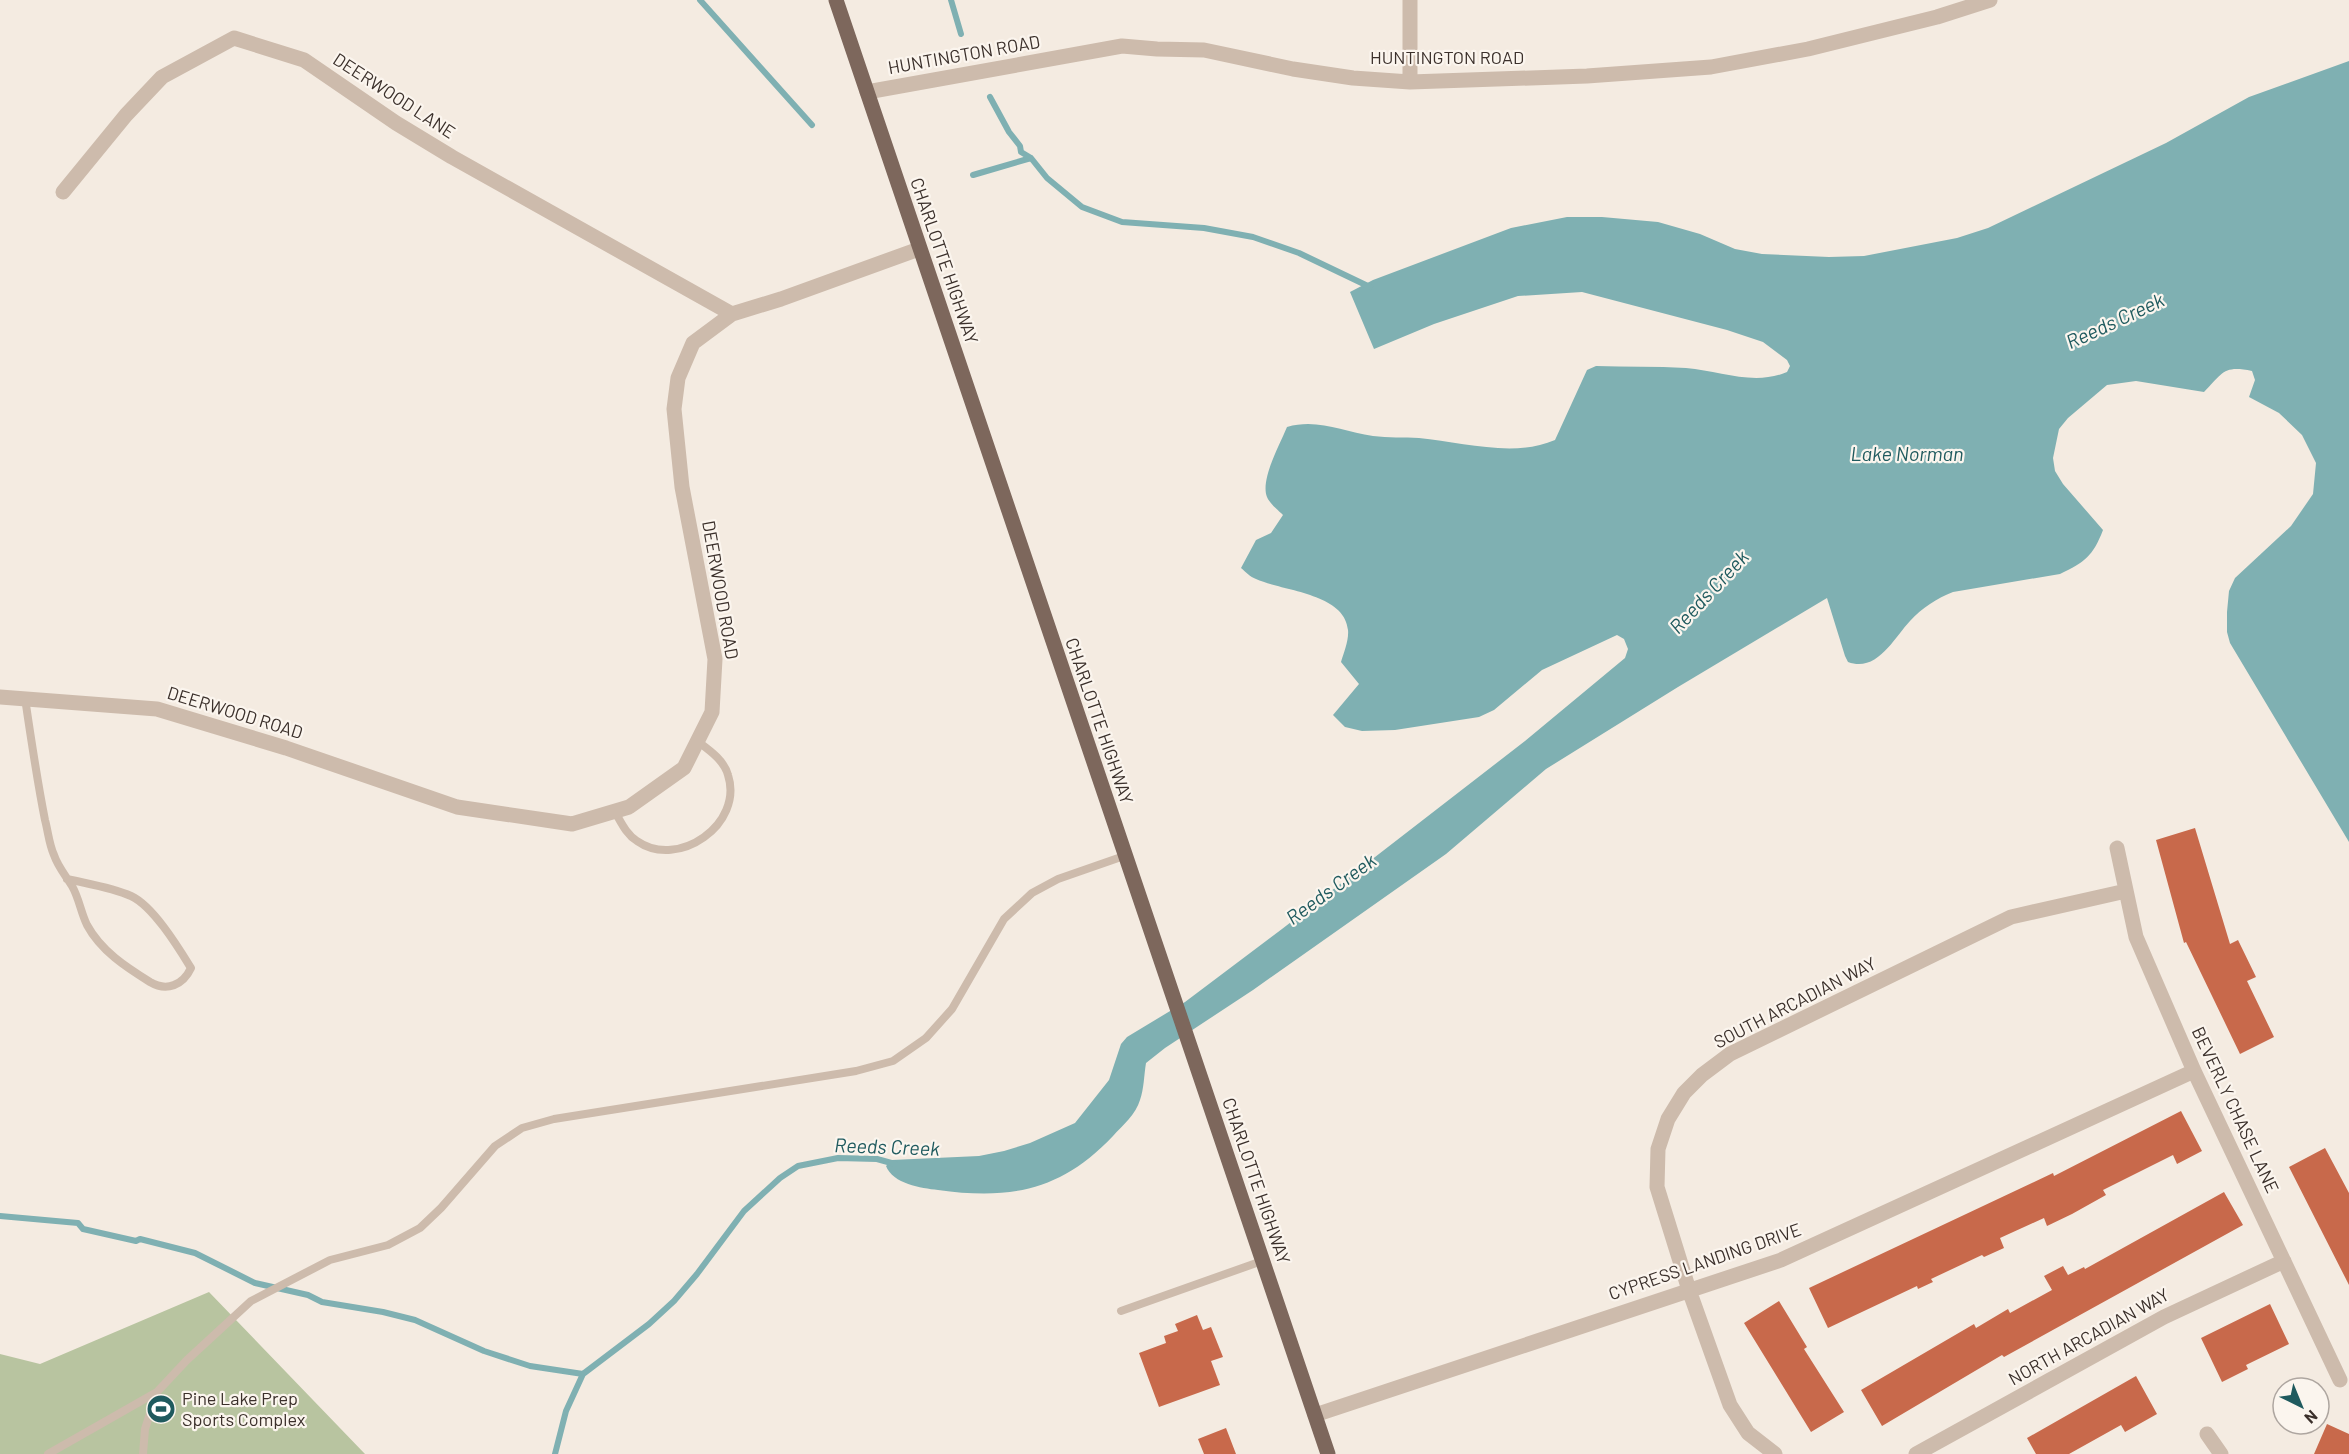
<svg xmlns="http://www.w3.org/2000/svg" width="2349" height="1454" viewBox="0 0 2349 1454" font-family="Barlow,sans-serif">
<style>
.green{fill:#b8c4a0}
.water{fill:#7fb0b2}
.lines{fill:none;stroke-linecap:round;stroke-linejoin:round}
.stream{stroke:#7fb0b2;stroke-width:6}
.building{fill:#c8694b}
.service{stroke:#cdbbac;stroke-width:8}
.minor{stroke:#cdbbac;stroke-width:15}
.primary{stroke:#7d675c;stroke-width:15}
.labels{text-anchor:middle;stroke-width:4.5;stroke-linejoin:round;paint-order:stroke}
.street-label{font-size:18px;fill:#3b302b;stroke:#fbf5ee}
.poi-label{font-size:18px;fill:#3b302b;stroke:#fbf5ee;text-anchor:start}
.water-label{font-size:20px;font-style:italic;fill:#1f5a5e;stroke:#fbf5ee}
</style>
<rect width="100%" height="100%" fill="#f4ebe1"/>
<!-- green -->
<path class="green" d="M209,1292L365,1454H0V1354L40,1364Z"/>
<!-- water -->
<path class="water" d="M2349,61V842L2230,643L2227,632V612L2229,591L2235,578L2291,526L2313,494L2316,463L2302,435L2279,413L2249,397L2255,380L2252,371C2223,365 2223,373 2204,392L2136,381L2107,385L2068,418L2059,429L2053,458L2055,471L2063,484L2103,530C2093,556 2085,562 2060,574L1953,592C1937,598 1922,608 1910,621C1894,638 1877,673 1848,662L1845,656L1827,598L1678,687L1546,769L1446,854L1253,990L1165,1048L1146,1063C1144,1075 1144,1089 1140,1100C1136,1114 1123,1125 1113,1136C1061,1191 1010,1200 938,1190C921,1188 893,1184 886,1166L892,1160L979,1156L1004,1151L1030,1143L1075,1123L1109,1080L1121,1044L1127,1037L1185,1002L1282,929L1525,741L1625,658L1628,649L1624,639L1617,635L1542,670L1494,710L1479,717L1395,730L1362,731L1345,727L1333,715L1359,684L1341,662C1344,652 1349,640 1348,630C1345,593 1282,591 1256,579C1250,577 1246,572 1241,568L1256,540L1271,533L1283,515C1278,510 1270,504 1267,497C1260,480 1280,444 1287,427C1318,418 1343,432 1373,436C1388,438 1404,437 1419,438C1462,442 1514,458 1555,440L1587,370L1596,366C1626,367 1656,366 1686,368C1721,371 1754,386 1787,372L1790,366L1787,360L1763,342L1727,330L1582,292L1518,296L1434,324L1374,349L1350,292L1373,280L1511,228L1567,217H1602L1658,222L1700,234L1735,249L1762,254L1829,257L1864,256L1957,238L1988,228L2166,143L2249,97Z"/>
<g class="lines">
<!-- stream -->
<path class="stream" d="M700,0L812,125
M951,0L961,34
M990,97L1009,132L1020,146L1021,152L1031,158L1047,178L1082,207L1122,222L1204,228L1253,237L1299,253L1370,287
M973,175L1031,158
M0,1216L78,1223L83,1229L136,1241L140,1239L195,1253L255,1283L308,1295L322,1302L383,1312L415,1320L484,1351L530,1366L583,1374
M555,1454L566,1411L583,1374L649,1324L674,1301L697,1274L744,1211L780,1178L798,1166L838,1158L877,1159L895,1164"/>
</g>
<!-- building -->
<path class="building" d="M2195,828L2230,944L2238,940L2256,977L2247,981L2274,1037L2240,1054L2186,942L2184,943L2156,840Z
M2181,1111L2202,1151L2177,1164L2173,1155L2103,1190L2106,1195L2072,1214L2047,1226L2044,1218L2000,1238L2004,1248L1984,1257L1982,1255L1931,1279L1933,1282L1918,1289L1917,1286L1828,1328L1809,1288L2053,1173L2054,1176Z
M2325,1148L2349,1193V1285L2289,1167Z
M2224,1192L2243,1225L2004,1357L2002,1355L1882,1426L1861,1390L1974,1324L1976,1328L2008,1309L2010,1313L2052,1290L2044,1276L2063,1266L2068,1275L2084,1267L2085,1269Z
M1779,1301L1807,1347L1804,1349L1844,1412L1811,1432L1744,1323Z
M2270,1304L2289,1344L2246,1365L2248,1369L2222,1382L2201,1338Z
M1197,1315L1203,1330L1211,1327L1223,1357L1211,1361L1220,1385L1159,1407L1139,1353L1166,1343L1164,1336L1178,1331L1175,1324Z
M2136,1376L2157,1414L2125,1432L2121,1425L2069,1454H2036L2027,1438Z
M2327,1424L2349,1434V1454H2314Z
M1226,1428L1236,1454H1204L1198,1439Z"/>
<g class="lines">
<!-- service -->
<path class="service" d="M25,698C31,739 37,780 45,820C48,831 49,844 54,855C58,867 66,876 72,886C79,898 81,913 87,925C101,951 126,967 150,982C167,992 183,985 191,968C178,947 153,906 131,896C111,887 88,884 67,879
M615,812C621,822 626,834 637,841C678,870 744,824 728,775C724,760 709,750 697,741
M1121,1311L1262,1261
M48,1454L157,1392
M143,1454L145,1429L157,1392L187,1360L251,1301L330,1260L388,1245L420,1228L441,1208L495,1146L522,1128L554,1119L856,1071L893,1061L926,1038L952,1009L1004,919L1032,893L1058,879L1124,856"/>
<!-- minor -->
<path class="minor" d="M1410,0V82
M867,92L1122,46L1157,49L1204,50L1293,69L1353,78L1410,82L1587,76L1711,67L1808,49L1937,17L1990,0
M63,192L126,115L162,77L234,38L304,60L396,123L452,157L732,314
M0,697L157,709L286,748L457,807L572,824L629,807L684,768L712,712L715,659L682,487L674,409L678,378L693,343L732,314L781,299L919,249
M2117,848L2136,937L2194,1071L2340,1380
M1315,1415L1781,1260L2194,1071
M2207,1434L2221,1454
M1775,1454L1748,1433L1730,1405L1689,1290L1657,1187L1658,1149L1668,1119L1684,1093L1702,1075L1730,1054L2011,917L2126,891
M1916,1454L2164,1317L2284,1261"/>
<!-- primary -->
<path class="primary" d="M836,0L1328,1454"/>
</g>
<!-- icons -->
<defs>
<g id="stadium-disc" transform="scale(1.5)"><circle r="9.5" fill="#1f5a5e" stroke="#fbf5ee"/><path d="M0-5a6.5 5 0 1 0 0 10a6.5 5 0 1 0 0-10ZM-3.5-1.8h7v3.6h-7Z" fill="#fff"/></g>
</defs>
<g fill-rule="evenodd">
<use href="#stadium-disc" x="161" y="1409"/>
</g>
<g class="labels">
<!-- street labels -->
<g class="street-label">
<text transform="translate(964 55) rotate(-10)" y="6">HUNTINGTON ROAD</text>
<text x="1447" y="64">HUNTINGTON ROAD</text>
<text transform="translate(394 96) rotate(33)" y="6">DEERWOOD LANE</text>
<text transform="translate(944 261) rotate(71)" y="6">CHARLOTTE HIGHWAY</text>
<text transform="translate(720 590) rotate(80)" y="6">DEERWOOD ROAD</text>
<text transform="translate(235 713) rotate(17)" y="6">DEERWOOD ROAD</text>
<text transform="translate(1099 721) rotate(71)" y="6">CHARLOTTE HIGHWAY</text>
<text transform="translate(1795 1003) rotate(-27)" y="6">SOUTH ARCADIAN WAY</text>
<text transform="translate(2235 1110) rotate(65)" y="6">BEVERLY CHASE LANE</text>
<text transform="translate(1256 1181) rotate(71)" y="6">CHARLOTTE HIGHWAY</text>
<text transform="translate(1705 1262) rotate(-19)" y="6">CYPRESS LANDING DRIVE</text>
<text transform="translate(2089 1337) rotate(-29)" y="6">NORTH ARCADIAN WAY</text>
</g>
<!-- poi labels -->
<g class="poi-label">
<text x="182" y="1405">Pine Lake Prep<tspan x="182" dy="21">Sports Complex</tspan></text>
</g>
<!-- water labels -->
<g class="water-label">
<text transform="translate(2115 321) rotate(-25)" y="7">Reeds Creek</text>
<text x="1907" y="461">Lake Norman</text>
<text transform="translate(1709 592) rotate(-47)" y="7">Reeds Creek</text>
<text transform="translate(1331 889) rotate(-36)" y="7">Reeds Creek</text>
<text transform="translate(887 1147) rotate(2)" y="7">Reeds Creek</text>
</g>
</g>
<!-- north arrow -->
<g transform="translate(2301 1406) rotate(137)"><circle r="28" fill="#fbf5ee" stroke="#aea6a0" stroke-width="1.5"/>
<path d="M0-4.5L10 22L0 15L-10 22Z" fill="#1f5a5e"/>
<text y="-9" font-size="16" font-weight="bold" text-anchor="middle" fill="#3b302b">N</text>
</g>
</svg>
